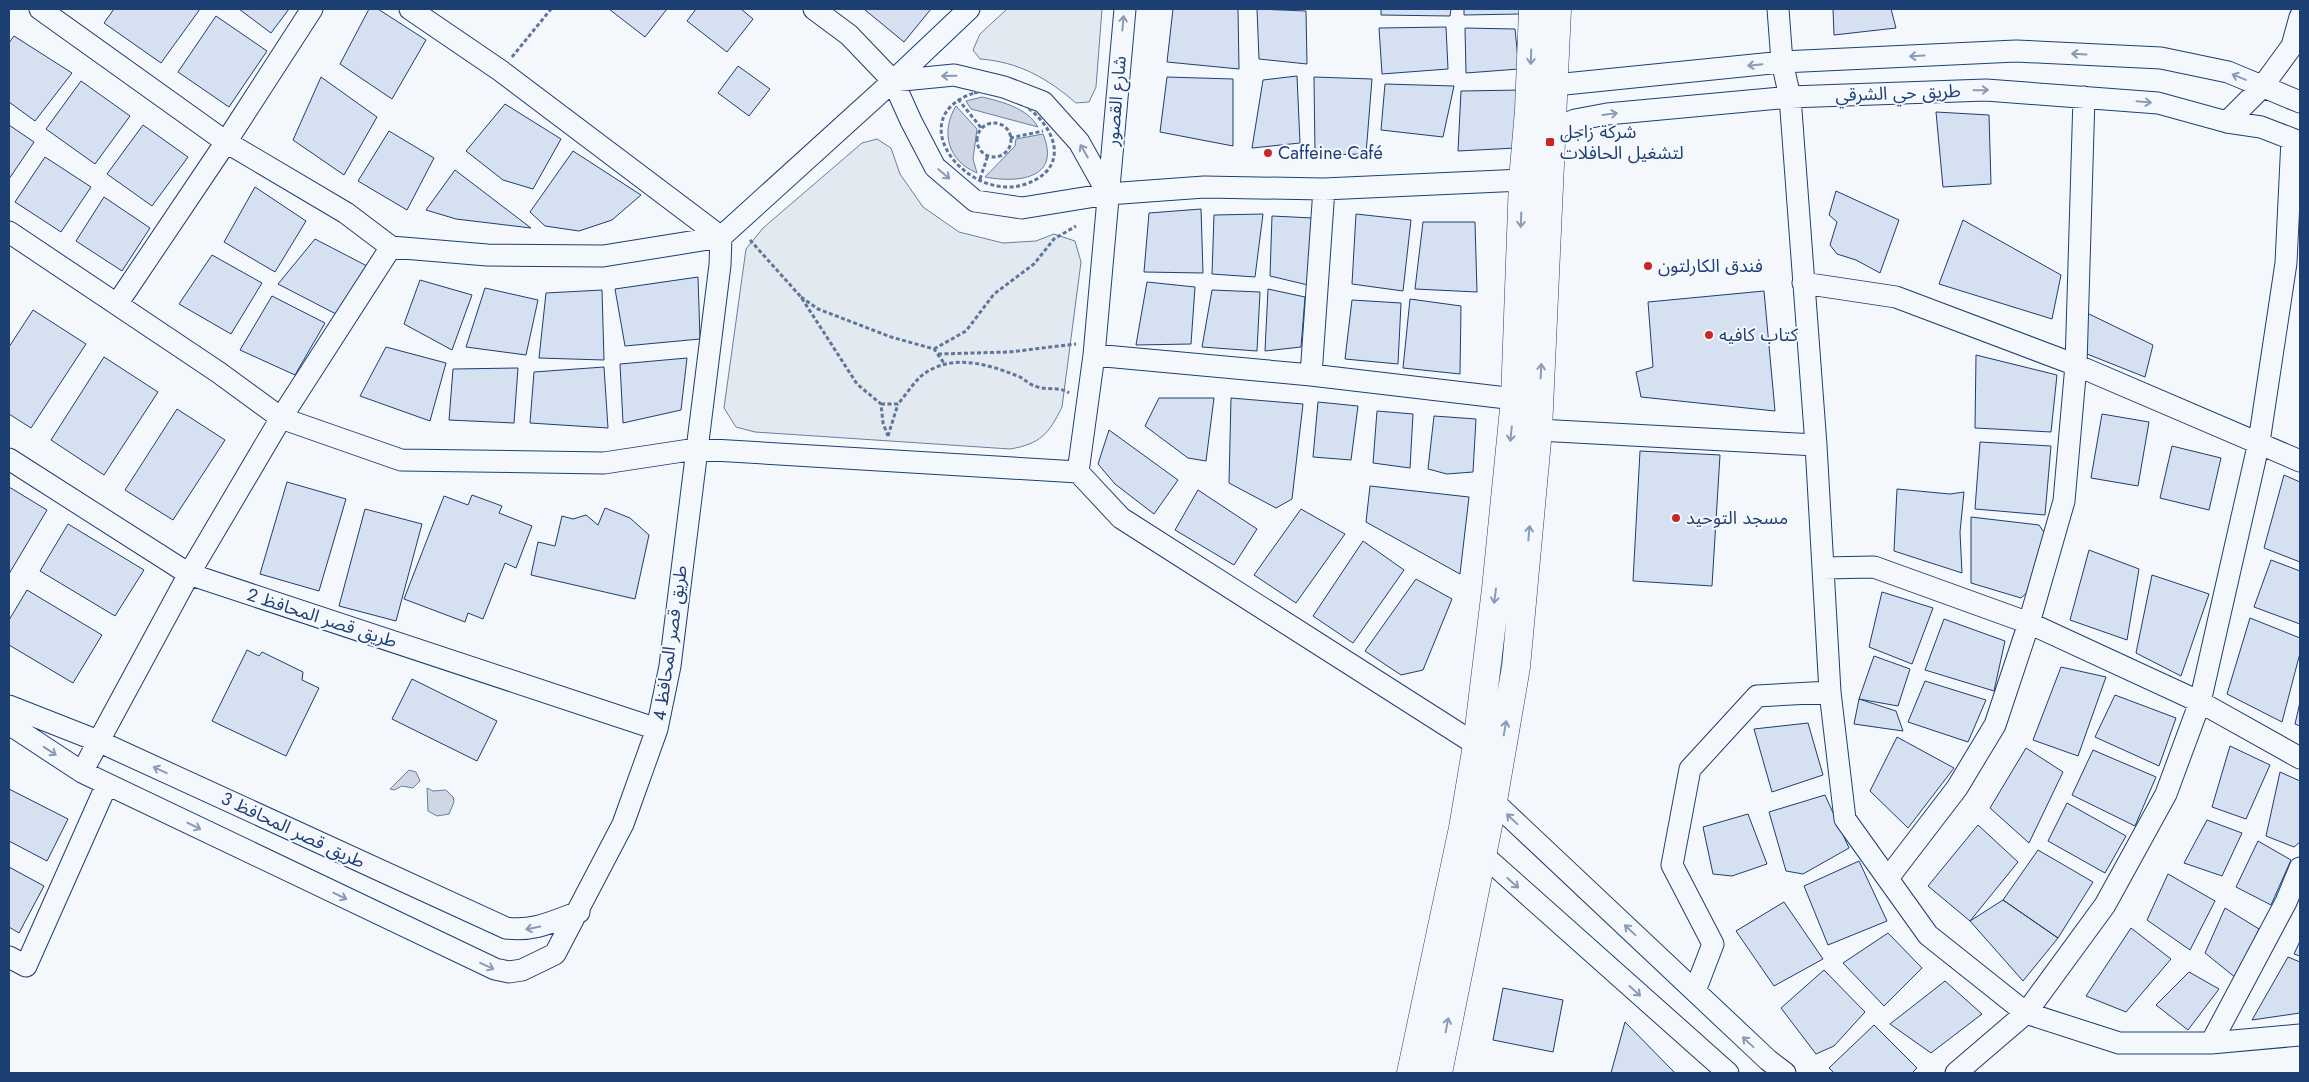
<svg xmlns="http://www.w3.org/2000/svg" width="2309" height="1082" viewBox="0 0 2309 1082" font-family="Jost,'Noto Sans Arabic',sans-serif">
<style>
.green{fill:#e3e9f0;stroke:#687fa3}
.water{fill:#cfd7e4;stroke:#687fa3}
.building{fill:#d5e0f0;stroke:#1d3f73}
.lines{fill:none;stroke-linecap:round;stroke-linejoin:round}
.minor-casing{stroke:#1d3f73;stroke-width:23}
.major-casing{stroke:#1d3f73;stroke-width:29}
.path{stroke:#5e769c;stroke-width:3;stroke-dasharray:4 2.5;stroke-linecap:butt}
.minor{stroke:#f4f7fb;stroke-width:21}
.major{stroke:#f4f7fb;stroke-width:28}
.oneway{stroke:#889bb7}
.poi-dot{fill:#c62828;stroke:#f4f7fb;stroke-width:2}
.labels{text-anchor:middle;stroke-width:4;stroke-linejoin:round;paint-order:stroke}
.street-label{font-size:18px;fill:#1d3f73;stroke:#f4f7fb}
.poi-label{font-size:18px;fill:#1d3f73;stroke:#f4f7fb;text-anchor:start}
</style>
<rect width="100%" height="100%" fill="#f4f7fb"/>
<!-- green -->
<path class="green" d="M1007,9H1102L1096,87L1089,102L1076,103C1047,78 1019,62 980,59L973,50L980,34Z
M877,139L891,148L900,174L923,207L959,232L1003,243L1036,241L1054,234L1075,241L1081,262L1062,407C1049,434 1040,444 1010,449L755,432L736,427L724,408L746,249L763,228L862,143Z"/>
<!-- water -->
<path class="water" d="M982,97C1003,102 1027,108 1038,127L971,109L966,101Z
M956,106L977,129L973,159L977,173C948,161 940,132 956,106Z
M1043,134C1062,180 1016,183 985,177L1015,146L1016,139Z
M409,770L416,772L420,781L413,788L402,786L394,790L390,789Z
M427,788L433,791L446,790L453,797L454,802L449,814L437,816L428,811Z"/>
<!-- building -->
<path class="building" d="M114,9H200L161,63L104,23Z
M239,9H289L271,33Z
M369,9H378L426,40L392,99L340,64Z
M609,9H667L645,37Z
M696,9H741L753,19L727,52L687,21Z
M864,9H931L904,42Z
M1173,9H1238L1239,69L1167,62Z
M1257,9L1306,11L1307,64L1259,59Z
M1381,9H1451L1450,16L1381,15Z
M1464,9H1520V14L1464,15Z
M1833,9H1891L1896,28L1834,35Z
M216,16L267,51L229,107L178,72Z
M1446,27L1448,69L1382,74L1379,28Z
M1465,28L1515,29L1519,69L1466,73Z
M14,36L72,73L35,121L9,102V43Z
M738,66L770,89L749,116L718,93Z
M1297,76L1300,143L1252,148L1263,80Z
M321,77L377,117L344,175L293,140Z
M1167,77L1233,79V146L1160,132Z
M1314,77L1372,79L1366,154L1315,155Z
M81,81L130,116L95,164L46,129Z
M1385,84L1454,86L1443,137L1381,130Z
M1522,90L1516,148L1458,151L1461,91Z
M505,104L561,139L533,189L503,180L466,151Z
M1936,112L1989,115L1991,184L1943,187Z
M9,125L34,142L9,179Z
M143,125L188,157L152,206L107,174Z
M389,131L434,158L407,210L358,181Z
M573,151L641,195L612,220L579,231L545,226L530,212Z
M45,157L91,187L61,232L15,202Z
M455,170L531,228L456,219L426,210Z
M255,187L306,221L275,272L224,242Z
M1836,191L1899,220L1880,273L1856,260L1837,254L1830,245L1837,222L1829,215Z
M104,197L150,228L122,271L76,241Z
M1201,209L1203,273L1144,272L1149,213Z
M1263,214L1255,277L1212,274L1214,215Z
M1356,214L1411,220L1403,291L1352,284Z
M1272,216L1313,218L1308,285L1270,276Z
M1963,220L2061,275L2052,319L1939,284Z
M1423,222H1475L1477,292L1415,289Z
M315,239L367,266L336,314L278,284Z
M212,255L262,283L231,334L179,304Z
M698,277L700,339L625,346L615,289Z
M420,280L472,295L452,350L404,324Z
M1147,282L1195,287L1191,344L1136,345Z
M485,288L538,300L526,355L466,347Z
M1268,289L1305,297L1301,347L1265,351Z
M602,290L604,360L539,358L546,293Z
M1212,290L1260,292L1257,351L1202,347Z
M1764,291L1775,411L1641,397L1636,372L1653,367L1648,302Z
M272,296L325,323L295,375L240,350Z
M1410,299L1461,306L1460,374L1403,368Z
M1352,300L1401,303L1398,364L1345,359Z
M33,310L86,344L31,428L9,414V347Z
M2087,313L2153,345L2145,377L2082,352Z
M386,347L446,363L430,421L360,396Z
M1976,355L2057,375L2051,432L1975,428Z
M104,357L158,392L104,475L51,440Z
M687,358L681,410L623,423L620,364Z
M604,367L608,428L530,423L534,372Z
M518,368L514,423L449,420L453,369Z
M1159,398H1214L1206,461L1188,458L1145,426Z
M1231,398L1303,404L1292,499L1276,508L1229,483Z
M1318,402L1358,406L1351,460L1313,457Z
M177,409L225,440L173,520L125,490Z
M1377,411L1413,414L1410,468L1373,463Z
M2102,414L2149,422L2138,486L2091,478Z
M1434,416L1476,419L1473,472L1447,474L1428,469Z
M1109,430L1178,480L1154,514L1115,484L1098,464Z
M1980,442L2051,446L2045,515L1975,509Z
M2172,446L2221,458L2209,510L2160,498Z
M1640,451L1720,455L1712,586L1633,581Z
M2284,475L2300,482V562L2264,548Z
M287,482L346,499L319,591L260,574Z
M1370,486L1469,497L1460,574L1366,522Z
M9,487L47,510L9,574Z
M1897,489L1950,494L1964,492L1960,532L1962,573L1894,551Z
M1198,490L1257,529L1234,565L1175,530Z
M472,495L502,506L499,513L532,526L516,568L505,563L483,619L468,613L465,622L404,599L444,496L468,505Z
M605,508L630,518L649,535L635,599L531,575L538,542L555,546L562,516L573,519L586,515L598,525Z
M365,509L422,524L396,621L339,606Z
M1301,509L1345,534L1296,603L1254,575Z
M1971,517L2039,525L2046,535L2031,589L2021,598L1971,583Z
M68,524L144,570L115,616L40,571Z
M1363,541L1404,570L1353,643L1313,616Z
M2089,550L2139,569L2127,640L2070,620Z
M2271,560L2300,571V624L2254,607Z
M2152,575L2209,594L2181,676L2136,653Z
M1416,579L1452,599L1423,670L1401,675L1365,651Z
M27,590L102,635L73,683L9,645V620Z
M1882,592L1933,608L1912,664L1869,647Z
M2250,618L2300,638V653L2282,722L2227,694Z
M1944,619L2005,641L1994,691L1925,670Z
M247,650L259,656L262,652L303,672L302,680L319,688L286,756L212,721Z
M1874,656L1910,669L1898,706L1859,699Z
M2061,667L2106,677L2078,756L2033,740Z
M412,679L497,721L477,761L392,719Z
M1925,681L1986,700L1968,742L1908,722Z
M2115,695L2176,718L2159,766L2095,737Z
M1859,699L1896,711L1903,731L1854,724Z
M2300,702V726L2295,724Z
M1808,723L1823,775L1772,792L1754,729Z
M1897,737L1954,768L1908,828L1870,791Z
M2230,746L2270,765L2246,819L2212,807Z
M2026,748L2063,772L2029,843L1990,808Z
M2093,750L2156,777L2135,826L2072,795Z
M2280,772L2300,781V842L2294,847L2266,836Z
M9,789L68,819L47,861L9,841Z
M1825,795L1849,848L1803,874L1786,871L1769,812Z
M2067,803L2126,836L2105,873L2048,841Z
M1748,814L1767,864L1732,876L1713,874L1703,827Z
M2207,820L2242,833L2222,876L2184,863Z
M1978,825L2018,862L1970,921L1928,886Z
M2258,841L2291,860L2271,905L2236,887Z
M2038,850L2093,882L2058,938L2003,900Z
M1859,861L1887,921L1828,945L1804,886Z
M9,867L44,886L19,933L9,927Z
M2168,874L2215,901L2190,950L2147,920Z
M2003,900L2058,938L2023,981L1970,921Z
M1784,902L1823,959L1774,986L1736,931Z
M2225,908L2259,929L2236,978L2205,953Z
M2131,928L2171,959L2126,1012L2086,996Z
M1888,933L1922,968L1884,1006L1843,963Z
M2300,941V956L2294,954Z
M2288,957L2300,962V1013L2252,1020Z
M1824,970L1865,1012L1834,1046L1816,1054L1781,1008Z
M2189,972L2219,989L2188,1030L2156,1005Z
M1945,981L1982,1014L1931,1053L1890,1024Z
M1503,988L1563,1000L1553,1052L1493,1040Z
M1625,1022L1675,1073H1611Z
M1874,1025L1917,1068L1912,1073H1834L1829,1068Z"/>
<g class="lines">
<!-- minor casing -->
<g class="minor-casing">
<path id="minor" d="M40,9L226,142L346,213L391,247L487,255L603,256L721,237L893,81L969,9
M814,9L849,35L893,81
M1125,9L1094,355L1078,472L1121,518L1477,745L1490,751
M1778,9L1782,62L1790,97L1816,445L1830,692L1845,819L1928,935L2026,1013L2119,1043H2211L2300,1035
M1544,95L1555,85L1782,62L2016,51L2161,58L2228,72L2300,102
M2227,122L2262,87L2292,46L2300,17
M1547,142L1552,130L1575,120L1607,114L1790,97L1986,90L2158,103L2227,122L2261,127L2300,142
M1108,194L1079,142L1043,102L1004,87L954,75L893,81L911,121L935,167L975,201L1022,208L1108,194L1204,187L1324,189L1523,180L1533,169
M9,232L218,372L281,418L401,460L604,463L696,449L1078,472
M1803,283L1896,297L2076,365L2300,461
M117,304L226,142L312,9
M1094,355L1311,375L1515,399
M1311,375L1324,189
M1538,430L1816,445
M9,459L189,574L657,729
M1823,568L1874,567L2029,623L2200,702L2300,758
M9,706L98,741L506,928C533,932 554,921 579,912
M9,724L82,772L495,969L509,972L522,970L555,954L623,824L657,729L670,666L720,265L721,237L501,71L410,9
M82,772L189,574L281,418L391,247
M1481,797L1493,801L1768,1060L1785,1073
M1471,851L1482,854L1728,1073
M1888,878L1957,788L1995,725L2029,623L2064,501L2076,365L2084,97
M9,957L26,966L107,784
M1695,991L1713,944L1672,865L1690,769L1757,696L1830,692
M2211,1043L2286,902L2300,868
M1956,1073L2026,1013L2105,905L2166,794L2200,702L2259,442L2286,263L2292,139"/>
</g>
<!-- major casing -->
<g class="major-casing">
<path id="major" d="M1411,1073L1463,828L1477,745L1496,589L1515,399L1523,180L1529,110L1533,9
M1438,1073L1493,801L1516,667L1538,430L1557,9"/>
</g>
<!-- path -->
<path class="path" d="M512,57L551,9
M974,93C1027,82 1093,160 1026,184C968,204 899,118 974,93Z
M958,99L982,129
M977 140a17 17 0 1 1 34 0a17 17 0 1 1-34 0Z
M1010,138L1043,131
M980,179L988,155
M750,240L801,297L857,384L881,404L883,423L888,436
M801,297L818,309L891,337L934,349L944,363
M934,349L966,331L994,294L1034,264L1054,239L1076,226
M938,354L1009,352L1076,344
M881,404H898C905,396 912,385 920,377C948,353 985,363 1015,375C1023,377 1028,384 1035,386C1046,391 1060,386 1069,393
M888,436L898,404"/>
<!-- minor -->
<use href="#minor" class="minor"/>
<!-- major -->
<use href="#major" class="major"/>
</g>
<!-- one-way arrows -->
<defs><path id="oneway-shaft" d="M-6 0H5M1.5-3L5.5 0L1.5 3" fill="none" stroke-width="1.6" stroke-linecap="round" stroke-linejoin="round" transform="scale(1.25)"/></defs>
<g class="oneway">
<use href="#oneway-shaft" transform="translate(1123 23) rotate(-85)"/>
<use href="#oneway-shaft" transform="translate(2079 54) rotate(-177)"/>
<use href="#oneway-shaft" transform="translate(1917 56) rotate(177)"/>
<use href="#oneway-shaft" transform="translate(1531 57) rotate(92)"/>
<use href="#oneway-shaft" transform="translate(1755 65) rotate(174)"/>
<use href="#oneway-shaft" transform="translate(949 76) rotate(179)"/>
<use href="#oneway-shaft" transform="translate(2239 77) rotate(-158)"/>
<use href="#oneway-shaft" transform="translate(1981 90) rotate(-1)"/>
<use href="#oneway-shaft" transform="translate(2144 102) rotate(5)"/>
<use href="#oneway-shaft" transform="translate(1610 114) rotate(-8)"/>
<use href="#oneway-shaft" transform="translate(1084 151) rotate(-120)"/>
<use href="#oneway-shaft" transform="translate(944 174) rotate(40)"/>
<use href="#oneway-shaft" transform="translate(1521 220) rotate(92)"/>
<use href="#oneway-shaft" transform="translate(1541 371) rotate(-87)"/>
<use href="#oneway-shaft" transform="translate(1511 434) rotate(96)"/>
<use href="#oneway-shaft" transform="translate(1529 533) rotate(-85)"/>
<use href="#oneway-shaft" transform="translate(1495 596) rotate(97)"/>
<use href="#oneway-shaft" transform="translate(1505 728) rotate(-80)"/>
<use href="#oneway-shaft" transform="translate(50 751) rotate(33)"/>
<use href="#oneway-shaft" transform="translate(160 770) rotate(-155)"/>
<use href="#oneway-shaft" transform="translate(1512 819) rotate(-137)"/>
<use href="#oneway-shaft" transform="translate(194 826) rotate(26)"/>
<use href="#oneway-shaft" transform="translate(1513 883) rotate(42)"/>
<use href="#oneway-shaft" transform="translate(340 896) rotate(26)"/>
<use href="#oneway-shaft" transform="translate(533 928) rotate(168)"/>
<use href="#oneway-shaft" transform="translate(1630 930) rotate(-137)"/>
<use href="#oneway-shaft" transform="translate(487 966) rotate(25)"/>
<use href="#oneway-shaft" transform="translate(1635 991) rotate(42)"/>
<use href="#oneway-shaft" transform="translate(1447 1025) rotate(-79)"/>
<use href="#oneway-shaft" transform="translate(1748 1042) rotate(-137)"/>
</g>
<!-- markers -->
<g class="poi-dot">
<rect x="1545" y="137" width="10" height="10" rx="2.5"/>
<circle cx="1268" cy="153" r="5"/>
<circle cx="1648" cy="266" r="5"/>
<circle cx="1709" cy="335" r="5"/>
<circle cx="1676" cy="518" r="5"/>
</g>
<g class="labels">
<!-- street labels -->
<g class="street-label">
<text transform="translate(1898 93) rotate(-2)" y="6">طريق حي الشرقي</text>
<text transform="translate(1116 101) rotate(-85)" y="6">شارع القصور</text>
<text transform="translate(322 618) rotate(18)" y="6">طريق قصر المحافظ 2</text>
<text transform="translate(670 643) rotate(-82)" y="6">طريق قصر المحافظ 4</text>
<text transform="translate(293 830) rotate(25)" y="6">طريق قصر المحافظ 3</text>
</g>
<!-- poi labels -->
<g class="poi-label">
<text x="1560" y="138">شركة زاجل<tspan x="1560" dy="21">لتشغيل الحافلات</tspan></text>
<text x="1278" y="159">Caffeine Café</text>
<text x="1658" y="272">فندق الكارلتون</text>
<text x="1719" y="341">كتاب كافيه</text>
<text x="1686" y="524">مسجد التوحيد</text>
</g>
</g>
<!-- border -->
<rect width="2309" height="1082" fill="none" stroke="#1d3f73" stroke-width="20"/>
</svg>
